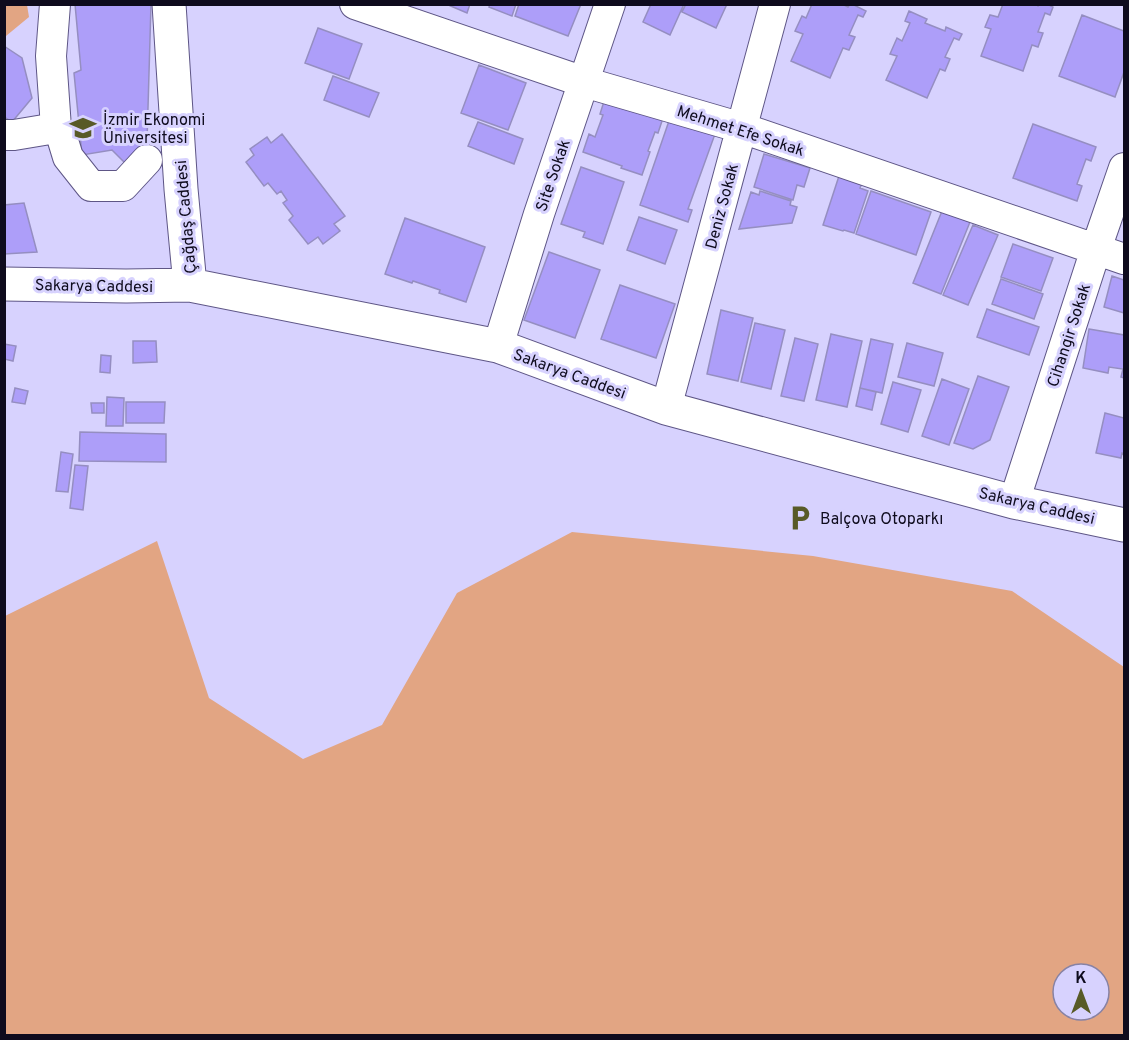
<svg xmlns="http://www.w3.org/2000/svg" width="1129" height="1040" viewBox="0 0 1129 1040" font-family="Overpass,sans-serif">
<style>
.green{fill:#e2a583;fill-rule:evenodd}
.building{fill:#ad9ef9;stroke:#958ec1;stroke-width:1.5}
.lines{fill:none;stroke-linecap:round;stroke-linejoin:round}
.minor-casing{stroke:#5e5686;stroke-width:32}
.major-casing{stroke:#5e5686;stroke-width:35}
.minor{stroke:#fff;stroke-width:30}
.major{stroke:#fff;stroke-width:33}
.labels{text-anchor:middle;stroke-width:6;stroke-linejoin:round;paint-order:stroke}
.poi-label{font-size:16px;fill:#0e0b1d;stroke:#d7d2fe;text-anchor:start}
.street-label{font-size:16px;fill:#0e0b1d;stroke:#d7d2fe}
</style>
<rect width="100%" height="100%" fill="#d7d2fe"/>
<!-- green -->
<path class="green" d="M5,4L27,5L29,17L6,36L5,35Z
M572,532L813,556L1012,591L1124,667V1035H5V616L157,541L209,698L303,759L382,725L457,593ZM1063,974H1099V1010H1063Z"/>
<!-- building -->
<path class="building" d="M75,4H151L147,142L125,163L112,150L82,155L74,73L81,70Z
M446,4H470L467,13Z
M490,4H516L512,16L489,7Z
M519,4H581L568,36L515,16Z
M651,4H684L670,35L643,22Z
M686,4H727L716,28L682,12Z
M812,4H842L848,7L850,4H852L866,11L863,17L858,15L849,35L855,37L849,50L843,48L830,78L791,61L803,34L795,31L802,16L806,18Z
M1003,4H1035L1038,6L1039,4H1047L1053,7L1050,15L1045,13L1038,32L1043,33L1038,47L1032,45L1023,71L981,56L991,29L985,27L990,15L998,17Z
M909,11L927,19L925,23L945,31L946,27L962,34L959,40L954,38L945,57L950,59L945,71L940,69L927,98L886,80L897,56L890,54L897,38L902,41L910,23L905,21Z
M1082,15L1124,31V72L1115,97L1059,76Z
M318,28L362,44L349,79L305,63Z
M4,46L22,58L32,98L12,122L4,117Z
M479,65L526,83L508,130L461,113Z
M333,76L379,93L369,117L324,100Z
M606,95L664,115L658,133L655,132L648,151L650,152L642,175L621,168L622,166L583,152L589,134L595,137L603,115L600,114Z
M670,118L715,134L688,209L692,210L688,222L640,205Z
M478,122L523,139L514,164L468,146Z
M1033,124L1096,147L1091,161L1086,159L1077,184L1082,186L1077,201L1013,178Z
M282,134L345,216L334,224L340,231L323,244L318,237L308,244L289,220L293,216L283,203L287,200L281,191L277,194L268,183L264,186L246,162L254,155L250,149L267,137L271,143Z
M764,154L810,168L804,187L797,185L793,200L754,187Z
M581,167L624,182L603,244L583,237L585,232L561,224Z
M839,176L862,183L860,188L868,191L854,233L844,230L843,231L823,225Z
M760,191L791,201L790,205L797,207L792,223L739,229L751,192L759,195Z
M871,191L931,212L916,255L856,234Z
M24,203L37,252L4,254V205Z
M942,211L970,222L941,294L913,283Z
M639,217L677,230L665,264L627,250Z
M405,218L485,247L466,302L439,293L440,290L413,281L412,283L385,274Z
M973,225L998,235L968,305L943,295Z
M1013,244L1053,258L1041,291L1001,277Z
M549,252L600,270L575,338L524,320Z
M1112,276L1124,280V313L1104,307Z
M1001,279L1043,294L1034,319L992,304Z
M620,285L675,304L656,358L601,339Z
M987,309L1039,327L1029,355L977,337Z
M721,310L753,318L738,381L707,374Z
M755,323L785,330L771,389L741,382Z
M1089,329L1124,335V378L1121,377L1123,369L1109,367L1108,373L1083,368Z
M831,334L862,341L847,407L816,400Z
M795,338L818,344L804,401L781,396Z
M871,339L893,344L882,393L860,388Z
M133,341H156L157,362L133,363Z
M907,343L943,353L934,386L898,377Z
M4,344L16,346L13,361L4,359Z
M101,355L111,356L110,373L100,372Z
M978,376L1009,387L990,440L973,449L954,443Z
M942,379L969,389L949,445L922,436Z
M893,382L921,390L908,432L881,424Z
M15,388L28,391L25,404L12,402Z
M860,388L876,392L872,410L856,406Z
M107,397L124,398L123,426H106Z
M126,402H165L164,423H126Z
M91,403H104V413H92Z
M1105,413L1124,418V454L1122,453L1121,458L1096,453Z
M80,432L166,434V462L79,461Z
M61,452L73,454L68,492L56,491Z
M75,465L88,466L83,510L70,508Z"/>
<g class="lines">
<!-- minor casing -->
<g class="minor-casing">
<path id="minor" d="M55,4L51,56L56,128L61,134L68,157L91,186H123L147,160
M355,4L584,82L742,128L1124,259
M4,135H14L56,128
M498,346L539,214L610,4
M666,408L775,4
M1014,502L1096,249L1124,168"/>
</g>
<!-- major casing -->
<g class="major-casing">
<path id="major" d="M169,4L181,189L190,285
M4,284L126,286L190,285L498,346L666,408L1014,502L1124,525"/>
</g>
<!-- minor -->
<use href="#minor" class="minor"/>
<!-- major -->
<use href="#major" class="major"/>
</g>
<!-- icons -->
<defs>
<g id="university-bare" transform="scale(2.07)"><path d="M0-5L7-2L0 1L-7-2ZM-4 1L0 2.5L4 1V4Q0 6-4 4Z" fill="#585a27" stroke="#d7d2fe" stroke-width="2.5" paint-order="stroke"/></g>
<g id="parking-bare" transform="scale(2.07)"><path d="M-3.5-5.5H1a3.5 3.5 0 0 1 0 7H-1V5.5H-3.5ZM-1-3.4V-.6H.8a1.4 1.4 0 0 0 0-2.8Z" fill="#585a27" stroke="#d7d2fe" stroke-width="2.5" paint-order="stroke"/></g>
</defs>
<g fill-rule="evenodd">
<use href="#university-bare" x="83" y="128"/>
<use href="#parking-bare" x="800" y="518"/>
</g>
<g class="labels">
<!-- poi labels -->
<g class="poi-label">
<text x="103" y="125">İzmir Ekonomi<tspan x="103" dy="18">Üniversitesi</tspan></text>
<text x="820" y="524">Balçova Otoparkı</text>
</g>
<!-- street labels -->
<g class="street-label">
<text transform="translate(741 130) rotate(18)" y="6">Mehmet Efe Sokak</text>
<text transform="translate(552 175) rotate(-71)" y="6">Site Sokak</text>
<text transform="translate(721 206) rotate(-75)" y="6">Deniz Sokak</text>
<text transform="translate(185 217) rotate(-95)" y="6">Çağdaş Caddesi</text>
<text transform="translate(94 285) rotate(1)" y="6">Sakarya Caddesi</text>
<text transform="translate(1068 335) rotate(-72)" y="6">Cihangir Sokak</text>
<text transform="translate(570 373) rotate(20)" y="6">Sakarya Caddesi</text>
<text transform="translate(1037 505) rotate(13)" y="6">Sakarya Caddesi</text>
</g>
</g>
<!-- border -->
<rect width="1129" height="1040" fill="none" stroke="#0e0b1d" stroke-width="12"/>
<!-- north arrow -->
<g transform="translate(1081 992)"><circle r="28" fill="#d7d2fe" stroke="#8782a4" stroke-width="1.5"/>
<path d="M0-4.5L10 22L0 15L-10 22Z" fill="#585a27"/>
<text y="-9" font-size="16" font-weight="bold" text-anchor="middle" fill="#0e0b1d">K</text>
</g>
</svg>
